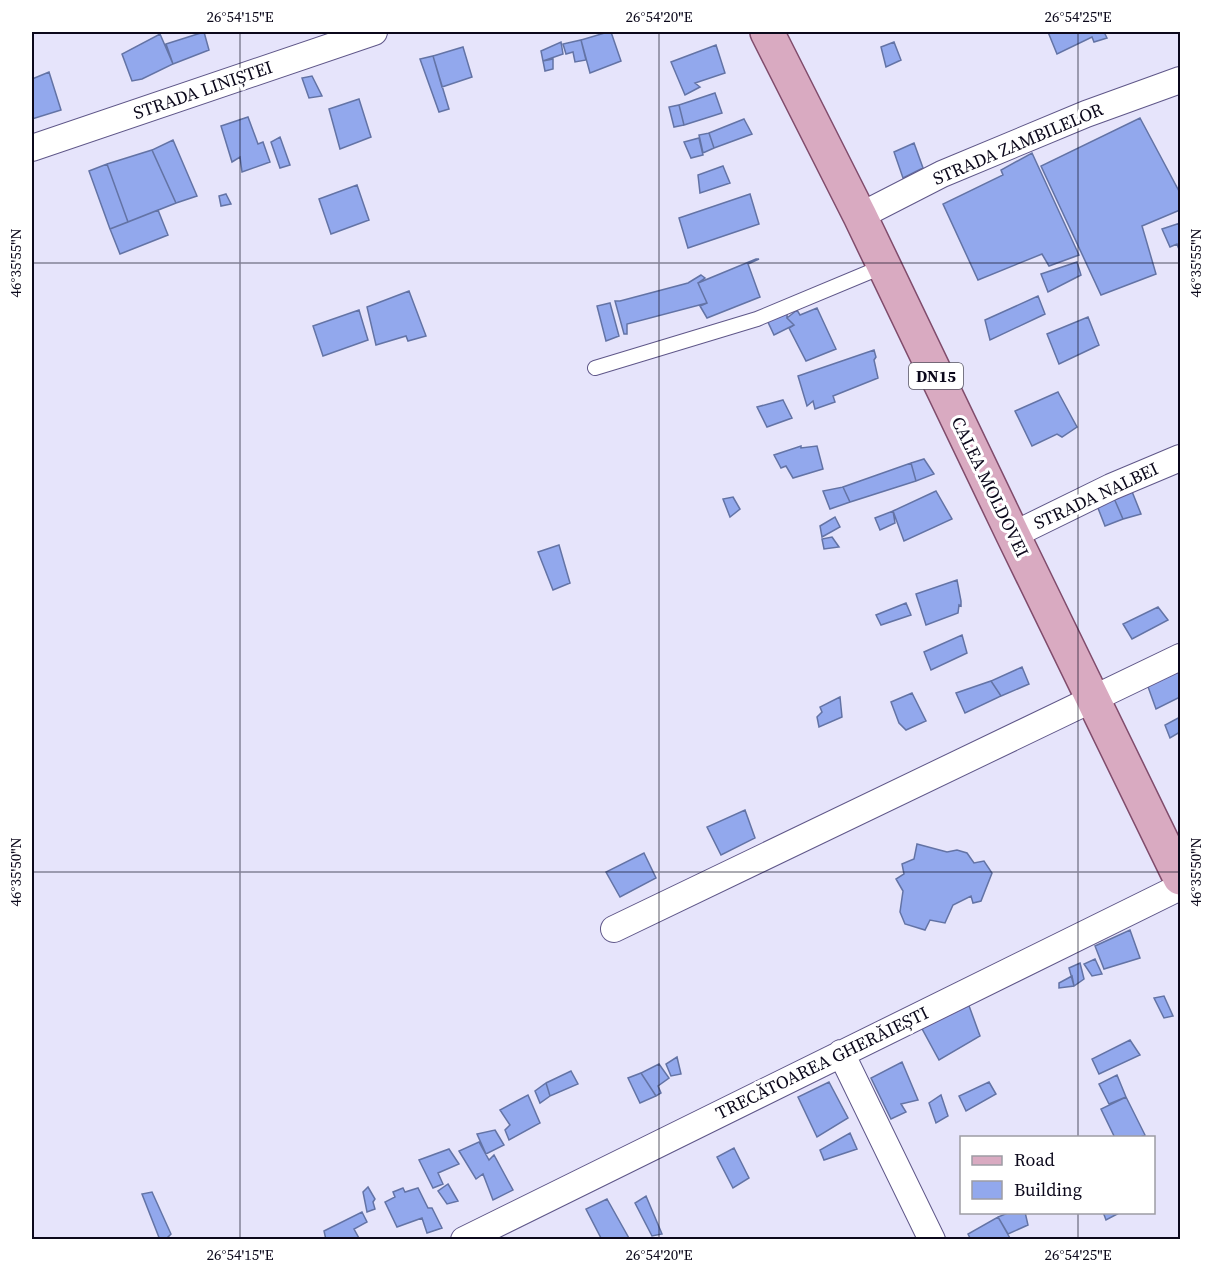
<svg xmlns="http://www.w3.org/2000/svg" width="1212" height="1271" viewBox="0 0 1212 1271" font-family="'Source Serif 4',serif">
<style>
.building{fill:#92a8ed;stroke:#6373a5;stroke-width:1.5}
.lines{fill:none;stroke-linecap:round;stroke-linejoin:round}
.service-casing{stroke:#5f5789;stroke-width:16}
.minor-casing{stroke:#5f5789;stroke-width:28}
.primary-casing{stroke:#804c6c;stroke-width:36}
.service{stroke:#fff;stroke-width:14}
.minor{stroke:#fff;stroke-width:26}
.primary{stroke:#d9aac1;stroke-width:33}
.ticks{fill:none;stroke:#0b081b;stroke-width:1.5;stroke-opacity:0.45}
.labels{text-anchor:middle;stroke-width:6;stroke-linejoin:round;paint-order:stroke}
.shield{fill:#fff;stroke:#54525f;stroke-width:1.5}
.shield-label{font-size:16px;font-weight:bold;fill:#0b081b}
.street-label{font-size:18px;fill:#0b081b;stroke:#fff}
.neatline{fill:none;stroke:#0b081b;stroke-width:2}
.ticks-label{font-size:15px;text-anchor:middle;fill:#0b081b}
</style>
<rect width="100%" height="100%" fill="#e6e4fb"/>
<!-- building -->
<path class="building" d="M204,32L209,50L173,64L166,44Z
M608,32H611L621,61L590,73L581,40Z
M1048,32H1104L1107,38L1094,42L1092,37L1057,54Z
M160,34L173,64L142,79L132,81L122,54Z
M581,40L586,60L575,62L573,52L566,54L563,44Z
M561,42L563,54L543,61L541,51Z
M894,42L901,60L886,67L881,47Z
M716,45L725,73L695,83L700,87L685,95L671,62Z
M463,47L472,77L442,87L433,56Z
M433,56L449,109L439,112L420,59Z
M553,59V69L545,71L543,61Z
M49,72L61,110L32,119V79Z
M312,76L322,96L309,98L302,78Z
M715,93L722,113L684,125L679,105Z
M359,99L371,137L340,149L329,109Z
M679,105L684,125L674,127L669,107Z
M248,117L258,144L263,142L270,162L242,172L240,157L232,162L221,126Z
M1140,118L1180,193V210L1142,226L1156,274L1101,295L1041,166Z
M744,119L752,134L714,148L709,133Z
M709,133L714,148L703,153L699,135Z
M280,137L290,165L280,168L271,142Z
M699,138L703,155L691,158L684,142Z
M173,140L197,196L176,203L152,150Z
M914,143L923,168L903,178L894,152Z
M152,150L176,203L128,222L107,164Z
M1032,153L1079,255L1049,266L1042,254L978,280L943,204L1003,175L1001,170Z
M107,164L128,222L110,229L89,171Z
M723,166L730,183L700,193L698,175Z
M357,185L369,220L331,234L319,199Z
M226,194L231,204L221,206L219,196Z
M750,194L759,224L688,248L679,218Z
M158,210L168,235L120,254L110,229Z
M1180,223V252L1177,244L1170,247L1162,229Z
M756,259H759L748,264L760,297L707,318L700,306L707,303L698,283Z
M1077,262L1081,275L1048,292L1041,274Z
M701,275L705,278L698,283L707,303L627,324V334H624L615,301H620L688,283Z
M409,291L426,336L408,341L406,336L376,345L367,307Z
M1038,296L1045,314L990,340L985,320Z
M610,303L619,336L606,341L597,306Z
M817,308L836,349L806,361L789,328L794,325L787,318L797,310L800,315Z
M359,310L368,340L323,356L313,326Z
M787,310V318L794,325L774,335L767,320Z
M1088,317L1099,345L1059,364L1047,334Z
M874,350L876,357L874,360L878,378L833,396L835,402L815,409L813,401L807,406L798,376Z
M1058,392L1077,427L1062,437L1057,434L1032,446L1015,411Z
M783,400L792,418L767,427L757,407Z
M801,446V448L817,446L823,469L793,478L786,466L781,468L774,455Z
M924,459L934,474L916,481L911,463Z
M911,463L916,481L850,502L843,487Z
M843,487L850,502L830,509L823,491Z
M1131,489L1141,514L1123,519L1113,496Z
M936,491L952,519L904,541L893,511Z
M1113,496L1123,519L1105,526L1096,503Z
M733,497L740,509L730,517L723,499Z
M893,511L895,523L880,530L875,518Z
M835,517L840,527L822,537L820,526Z
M832,537L839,547L824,549L822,539Z
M559,545L570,583L553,590L538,552Z
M957,580L961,601V606L959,605L958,613L926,625L916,594Z
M906,603L911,615L881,625L876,615Z
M1158,607L1168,620L1132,639L1123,624Z
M962,635L967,653L931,670L924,652Z
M1022,667L1029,684L1001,696L991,681Z
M1180,669V697L1156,709L1147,684Z
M991,681L1001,696L965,713L956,693Z
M912,693L926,721L906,730L899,723L891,702Z
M840,697L842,717L819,727L817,717L822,712L820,707Z
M1180,717V732L1170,738L1165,725Z
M745,810L755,838L721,855L707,827Z
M917,844L947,852L957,850L967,853L974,863L984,861L992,873L981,901L973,903L971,896L953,905L945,923L930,920L925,930L905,924L900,912L903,891L896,879L904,874L902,864L914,859Z
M644,853L656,878L620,897L606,872Z
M1130,930L1140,958L1104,969L1095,946Z
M1095,959L1102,974L1092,976L1084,964Z
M1080,963L1084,979L1074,986L1069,968Z
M1072,976L1074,986L1059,988V983Z
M1164,996L1173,1016L1164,1018L1154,998Z
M968,1003L980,1036L939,1060L920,1025Z
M1130,1040L1140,1055L1099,1074L1092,1059Z
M677,1057L681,1074L671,1076L666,1064Z
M902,1062L918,1100L901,1104L906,1112L891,1119L871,1078Z
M659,1064L669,1078L658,1086L661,1093L656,1096L641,1073Z
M571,1071L578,1084L550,1096L546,1083Z
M641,1073L656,1096L640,1103L628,1078Z
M1117,1075L1126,1097L1109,1104L1099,1084Z
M829,1082L848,1118L817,1137L798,1097Z
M989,1082L996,1094L966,1111L959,1096Z
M546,1083L550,1096L540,1103L535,1091Z
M528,1095L540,1123L509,1140L505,1130L510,1125L500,1110Z
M941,1095L948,1116L936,1123L929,1103Z
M1126,1097L1145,1135L1138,1138H1115L1101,1109Z
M495,1130L504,1145L486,1154L477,1134Z
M850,1133L857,1149L824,1160L820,1150Z
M479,1142L489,1160L494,1155L513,1190L493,1200L483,1174L476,1179L459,1151Z
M734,1148L749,1178L733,1188L717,1157Z
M449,1149L459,1164L438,1173L443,1184L433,1188L419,1160Z
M448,1184L458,1201L447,1204L438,1191Z
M368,1187L375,1199L373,1202L375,1209L367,1212L363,1192Z
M403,1188L405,1192L418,1188L428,1208H432L442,1228L427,1233L422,1218L397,1227L385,1202L395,1197L393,1192Z
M152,1192L171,1234L165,1240H160L142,1194Z
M646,1196L662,1234L652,1236L635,1203Z
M607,1199L630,1240H602L586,1209Z
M362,1212L367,1222L354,1229L360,1240H326L324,1231Z
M1010,1212H1025L1028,1225L1008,1234L998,1217Z
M1103,1212H1121L1106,1220Z
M998,1217L1011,1240H971L968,1234Z"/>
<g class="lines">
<!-- service casing -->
<g class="service-casing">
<path id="service" d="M595,368L757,319L884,266"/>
</g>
<!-- minor casing -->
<g class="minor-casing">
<path id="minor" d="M32,148L374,32
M860,216L942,174L1086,114L1180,80
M1013,535L1111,487L1180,458
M614,929L1180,657
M841,1053L932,1240
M464,1240L1180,887"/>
</g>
<!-- primary casing -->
<g class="primary-casing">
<path id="primary" d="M767,32L860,216L1013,535L1180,878"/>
</g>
<!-- service -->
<use href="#service" class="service"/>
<!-- minor -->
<use href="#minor" class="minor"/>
<!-- primary -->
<use href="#primary" class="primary"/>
</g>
<!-- ticks -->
<path class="ticks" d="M240,32V1240M659,32V1240M1078,32V1138M32,263H1180M32,872H1180M1078,1212V1240"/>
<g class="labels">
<!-- shield labels -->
<rect class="shield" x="909" y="363" width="54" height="26" rx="4.5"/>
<g class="shield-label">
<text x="936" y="382">DN15</text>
</g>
<!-- street labels -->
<g class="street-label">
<text transform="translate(203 90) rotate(-19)" y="6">STRADA LINIȘTEI</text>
<text transform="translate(1018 144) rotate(-23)" y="6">STRADA ZAMBILELOR</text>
<text transform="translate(990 487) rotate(64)" y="6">CALEA MOLDOVEI</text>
<text transform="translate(1096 496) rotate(-25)" y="6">STRADA NALBEI</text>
<text transform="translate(822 1063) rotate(-26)" y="6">TRECĂTOAREA GHERĂIEȘTI</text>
</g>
</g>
<!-- border -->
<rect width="1212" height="1271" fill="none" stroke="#ffffff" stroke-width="66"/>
<!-- legend -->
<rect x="960" y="1136" width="195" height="78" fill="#ffffff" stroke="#9d9ca4" stroke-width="1.5"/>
<rect x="972" y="1156" width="30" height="9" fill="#d9aac1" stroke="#9d9ca4" stroke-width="1.5"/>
<text x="1014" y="1166" font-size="18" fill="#0b081b">Road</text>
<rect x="972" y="1181" width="30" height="18" fill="#92a8ed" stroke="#9d9ca4" stroke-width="1.5"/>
<text x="1014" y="1196" font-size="18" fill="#0b081b">Building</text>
<rect x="33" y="33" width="1146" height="1205" class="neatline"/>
<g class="ticks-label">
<text x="240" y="22">26°54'15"E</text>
<text x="659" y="22">26°54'20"E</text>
<text x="1078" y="22">26°54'25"E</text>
<text transform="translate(16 263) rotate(-90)" y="5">46°35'55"N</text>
<text transform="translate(1196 263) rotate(-90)" y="5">46°35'55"N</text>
<text transform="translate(16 872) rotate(-90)" y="5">46°35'50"N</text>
<text transform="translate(1196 872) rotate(-90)" y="5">46°35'50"N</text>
<text x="240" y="1260">26°54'15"E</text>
<text x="659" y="1260">26°54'20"E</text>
<text x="1078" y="1260">26°54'25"E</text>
</g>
</svg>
